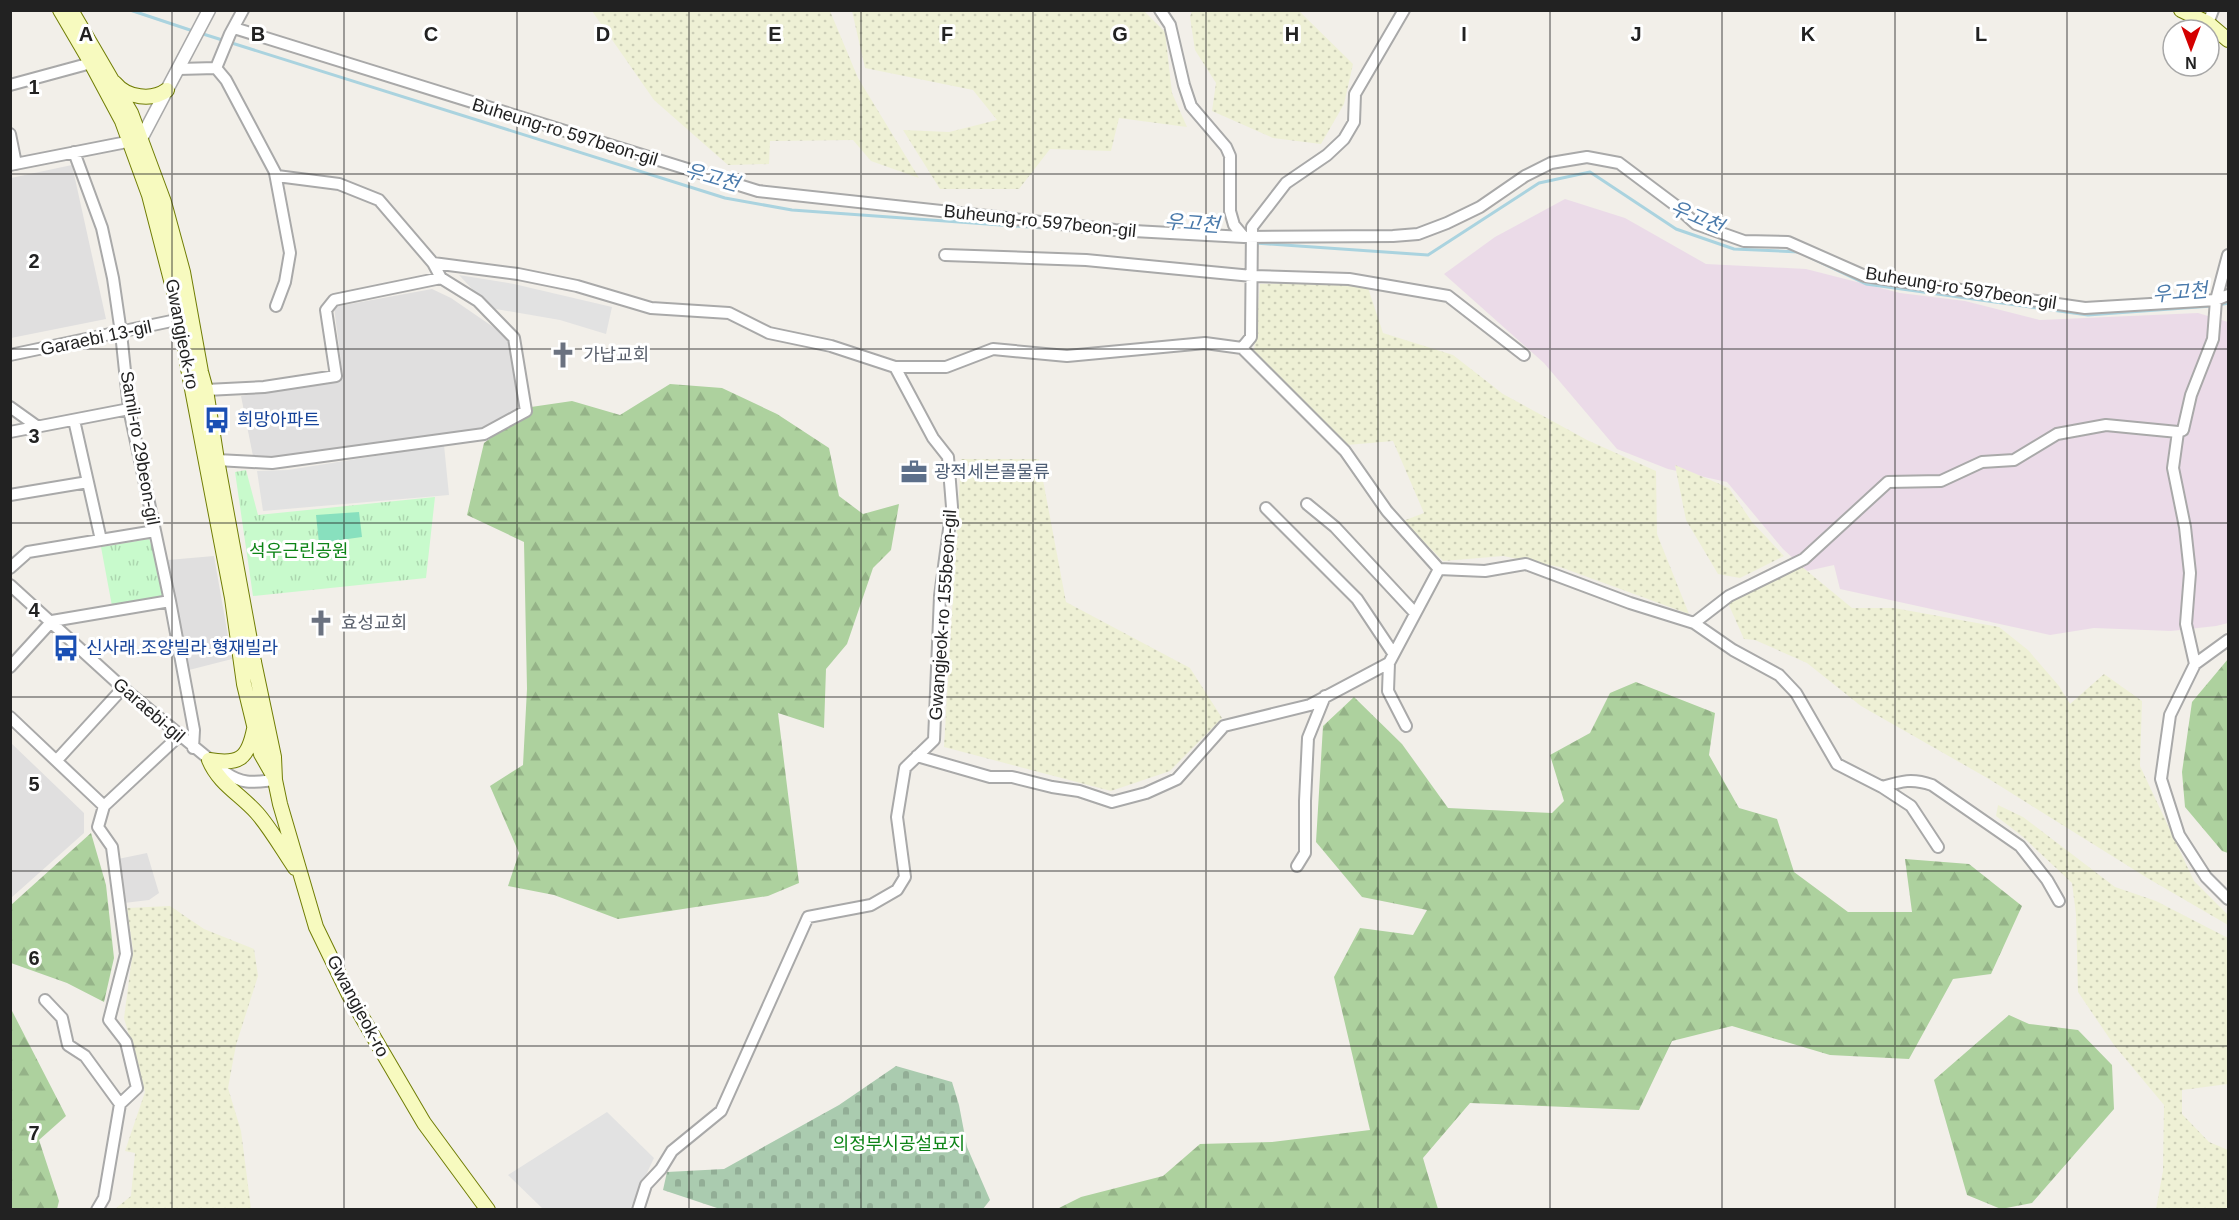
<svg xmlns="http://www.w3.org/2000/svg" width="2239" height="1220" viewBox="0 0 2239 1220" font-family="Arial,'Noto Sans KR',sans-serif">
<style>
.residential{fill:#e0dfdf}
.industrial{fill:#ebdbe8}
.farmland{fill:url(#farmland-dots)}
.forest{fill:url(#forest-firs)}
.cemetery{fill:url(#cemetery-stones)}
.park{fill:url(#park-tufts)}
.pitch{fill:#88e0be}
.parking{fill:#e2e2e2}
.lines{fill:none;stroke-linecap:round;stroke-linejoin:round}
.stream{stroke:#aad3df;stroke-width:3}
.minor-casing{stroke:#a9a9a9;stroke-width:14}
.tertiary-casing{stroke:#a9a9a9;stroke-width:15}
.secondary-casing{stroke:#707d05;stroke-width:16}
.minor{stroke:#fff;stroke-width:10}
.tertiary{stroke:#fff;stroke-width:12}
.secondary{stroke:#f7fabf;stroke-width:14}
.grid{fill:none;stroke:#222;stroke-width:1.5;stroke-opacity:0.55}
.labels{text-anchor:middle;stroke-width:6;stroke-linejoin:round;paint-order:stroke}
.street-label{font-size:18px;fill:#222;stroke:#fff}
.worship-label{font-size:18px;fill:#5b616d;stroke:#fff;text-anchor:start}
.transit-label{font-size:18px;fill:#164399;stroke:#fff;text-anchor:start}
.service-label{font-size:18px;fill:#4e5e75;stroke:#fff;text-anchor:start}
.park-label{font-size:18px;fill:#0c8416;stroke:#fff}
.water-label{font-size:20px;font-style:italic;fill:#4a7aab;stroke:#fff}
.grid-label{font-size:20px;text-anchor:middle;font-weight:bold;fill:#222;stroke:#fff;stroke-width:6;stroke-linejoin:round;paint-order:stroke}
</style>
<defs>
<pattern id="farmland-dots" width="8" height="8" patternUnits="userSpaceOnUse" patternTransform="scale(1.5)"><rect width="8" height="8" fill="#eef0d5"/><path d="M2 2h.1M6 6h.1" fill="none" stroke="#ccceb7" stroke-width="1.8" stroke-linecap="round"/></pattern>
<pattern id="forest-firs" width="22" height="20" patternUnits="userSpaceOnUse" patternTransform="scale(1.5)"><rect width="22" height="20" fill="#add19e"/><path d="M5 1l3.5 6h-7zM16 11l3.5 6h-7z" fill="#95b388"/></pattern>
<pattern id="cemetery-stones" width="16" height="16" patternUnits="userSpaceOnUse" patternTransform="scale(1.5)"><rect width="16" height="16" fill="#aacbaf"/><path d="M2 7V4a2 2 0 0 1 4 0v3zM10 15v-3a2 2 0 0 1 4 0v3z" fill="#92ae96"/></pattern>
<pattern id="park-tufts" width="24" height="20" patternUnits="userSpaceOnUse" patternTransform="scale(1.5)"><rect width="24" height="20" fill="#c8facc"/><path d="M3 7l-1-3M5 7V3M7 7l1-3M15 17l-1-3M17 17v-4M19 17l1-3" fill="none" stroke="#acd6af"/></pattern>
</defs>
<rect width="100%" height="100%" fill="#f2efe9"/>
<!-- residential -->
<path class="residential" d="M72,165L106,319L11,338V178Z
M432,289L451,298L518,344L525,401L508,419L481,431L254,461L241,396L343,378L334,307Z
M214,556L232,659L189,670L168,560Z
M10,742L84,813V833L11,898Z
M147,853L159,893L149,900L124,903L118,859Z"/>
<!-- industrial -->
<path class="industrial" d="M1565,199L1625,218L1706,264L1806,269L1900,293L1965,301L2040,320L2198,313L2228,322V623L2216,626L2171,631L2094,628L2050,635L1840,589L1834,565L1807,571L1783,549L1727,482L1668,469L1617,449L1544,363L1444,274L1495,237Z"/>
<!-- farmland -->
<path class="farmland" d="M592,11H830L858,78L919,178L871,161L853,140L770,141L769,164L728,165L654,100Z
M852,11H1144L1165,32L1172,93L1187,127L1119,118L1111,151L1050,149L1019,189H940L903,130L949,132L997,120L973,90L865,68Z
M1192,11H1299L1353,64L1344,104L1321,144L1273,138L1212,111L1216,83L1195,50L1190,17Z
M1366,282L1383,333L1453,355L1503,394L1587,440L1656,471L1657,534L1689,614L1560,567L1503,556L1443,561L1403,521L1424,513L1393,441L1347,445L1254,352L1260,284Z
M961,459H1039L1066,602L1190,668L1222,718L1170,771L1111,791L944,747Z
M1675,465L1729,488L1752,522L1784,556L1740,578L1718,574L1686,520Z
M1801,566L1852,608H1894L1999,627L2028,650L2059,686L2070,704L2104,674L2142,701L2140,766L2194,881L2228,915V925L2149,879L1989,779L1861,706L1807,663L1755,640L1744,639L1728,603Z
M1998,805L2023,817L2115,887L2156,901L2228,938V1084L2182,1090V1114L2209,1142L2228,1150V1209H2156L2163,1171L2164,1105L2114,1045L2078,992L2076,914L2072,883L2022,836L1996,816Z
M170,906L204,929L254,949L258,976L236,1045L228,1088L241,1131L251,1209H115L131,1196L135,1153L125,1151L145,1092L124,1018L133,950L127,908Z"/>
<!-- forest -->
<path class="forest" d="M670,384L722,388L777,414L829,448L839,496L863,514L899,504L891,550L873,568L847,644L826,669L824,728L778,713L799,883L768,896L618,919L554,895L508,886L519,853L490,786L523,765L527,689L524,542L467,515L484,443L531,407L572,401L620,415Z
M2228,659V853L2222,851L2185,807L2182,772L2192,702Z
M1636,682L1715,713L1709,755L1739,808L1777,819L1794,872L1848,912H1912L1905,859L1969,864L2022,906L1991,974L1953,979L1909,1059L1830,1055L1732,1026L1672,1041L1639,1110L1470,1103L1423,1158L1438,1209H1057L1081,1197L1163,1176L1200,1144L1272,1142L1370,1130L1334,977L1360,928L1413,935L1427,910L1362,897L1316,842L1323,726L1354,697L1402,744L1448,808L1552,813L1564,801L1550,755L1590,733L1610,693Z
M91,833L106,885L114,958L104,1002L67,983L11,963V905Z
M10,1007L66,1116L39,1140L59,1201L57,1209H11Z
M2009,1015L2029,1024L2078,1030L2112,1065L2114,1109L2032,1203L2001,1209L1967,1195L1934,1080Z"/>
<!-- cemetery -->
<path class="cemetery" d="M896,1066L952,1082L959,1105L967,1147L990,1200L983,1209H720L663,1190L667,1172L724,1169L839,1105Z"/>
<!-- park -->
<path class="park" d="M246,470L258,515L435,497L426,578L253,596L235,472Z
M149,539L154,551L163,596L112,606L101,547Z"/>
<!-- pitch -->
<path class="pitch" d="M359,512L362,537L319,543L316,515Z"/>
<!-- parking -->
<path class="parking" d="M459,275L514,284L612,307L606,334L560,320L490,308Z
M444,445L449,495L263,511L257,471L288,470Z
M607,1112L654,1158L630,1209H543L508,1175Z"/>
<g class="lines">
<!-- stream -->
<path class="stream" d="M130,10L193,31
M200,33L725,198L792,210L1057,229
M1255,243L1428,255L1539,183L1590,172L1676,229L1734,249L1799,252
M1807,256L1866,284L2088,315L2212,306
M2219,305L2228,303"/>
<!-- minor casing -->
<g class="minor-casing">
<path id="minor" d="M1160,10L1170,25L1184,85L1191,106L1226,147L1230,156V211L1234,225L1244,237
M2208,23L2213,10
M234,28L758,191L1115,230L1244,237L1393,236L1418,234L1447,223L1480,207L1525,176L1551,163L1587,157L1619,163L1675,205L1696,224L1744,241L1788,242L1865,276L2085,308L2216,300L2228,295
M216,68L230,34L243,10
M178,69L216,68L226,80L277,176L339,184L379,200L433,263L518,274L577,286L651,308L729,313L769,333L831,346L895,367H946L993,349L1067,356L1205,343L1242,348L1345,451L1387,511L1439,569L1389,663L1310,705L1224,726L1177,779L1146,793L1112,802L1079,791L1052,787L1012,777H990L917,756
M10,85L91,63
M10,134L16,164
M74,152L102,228L113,278L121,333L129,409L170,601L194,730L193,748
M10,165L137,140
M275,173L290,253L285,282L276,306
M945,255L1086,260L1252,276L1349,279L1448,296L1524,355
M1242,348L1251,337L1252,227L1286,183L1327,155L1344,139L1354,122L1355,94L1404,10
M10,355L181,319
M206,390L264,387L336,376L326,310L334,300L441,278
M10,407L38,427
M74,420L101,540
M10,432L129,409
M2178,432L2173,468L2185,527L2190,573L2186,624L2195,664
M2178,432L2183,430L2191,395L2213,339L2216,300L2228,255
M217,460L272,463L484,434L526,411L514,338L478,301L441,278L433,263
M10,495L88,482
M1307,504L1335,527L1415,613
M1266,508L1357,599L1393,653
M10,568L28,552L155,531
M1439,569L1485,571L1526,564L1630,603L1694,623L1733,650L1779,675L1796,693L1837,764L1882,787C1902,781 1912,778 1932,785L2020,846L2047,880L2059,901
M10,585L123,688L226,773C244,785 254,782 275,780
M1694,623L1729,596L1804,559L1888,482L1941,481L1982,462L2014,460L2057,434L2106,425L2178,432
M2228,640L2195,664L2170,715L2161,779L2179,835L2206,877L2228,899
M1389,663L1388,691L1406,726
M10,667L52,621L170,601
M10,717L104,806
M57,760L123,688
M1882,787L1911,806L1938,847
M104,806L179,736
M1297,866L1305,853V801L1308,738L1325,696
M45,1000L62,1018L68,1045L85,1056L120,1104
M97,1210L104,1198L120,1104L137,1088L126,1042L109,1020L126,954L112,847L98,827L104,806
M638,1210L646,1185L661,1169L672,1151L721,1111L808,917L871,905L897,890L905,877L897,817L905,768L934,740L940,596L952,507L948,457L933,438L895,367"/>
</g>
<!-- tertiary casing -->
<g class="tertiary-casing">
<path id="tertiary" d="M141,139L209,10"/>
</g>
<!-- secondary casing -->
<g class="secondary-casing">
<path id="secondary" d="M60,10L91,63L122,121L149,195L181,319L187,363L232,598L244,684L261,754L273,775
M71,10L131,113L164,202L183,272L201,372L206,390L217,460L254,662L274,757L275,780L280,804L316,927L349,995L424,1123L488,1210
M2181,10L2208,23L2228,40
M115,83C127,98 152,101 167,90
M209,760C219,784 240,794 257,813C271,829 282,849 295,868
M209,760C239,765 248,759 254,729"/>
</g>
<!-- minor -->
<use href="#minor" class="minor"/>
<!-- tertiary -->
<use href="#tertiary" class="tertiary"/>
<!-- secondary -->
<use href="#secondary" class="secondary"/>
</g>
<!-- grid -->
<path class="grid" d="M172,10V1210M344,10V1210M517,10V1210M689,10V1210M861,10V1210M1033,10V1210M1206,10V1210M1378,10V1210M1550,10V1210M1722,10V1210M1895,10V1210M2067,10V1210M10,174H2228M10,349H2228M10,523H2228M10,697H2228M10,871H2228M10,1046H2228"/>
<!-- icons -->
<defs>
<g id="church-bare" transform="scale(2.07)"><path d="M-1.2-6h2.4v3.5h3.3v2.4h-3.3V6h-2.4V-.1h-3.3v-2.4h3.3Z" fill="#6b7280" stroke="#fff" stroke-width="2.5" paint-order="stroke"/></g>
<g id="bus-bare" transform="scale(2.07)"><path d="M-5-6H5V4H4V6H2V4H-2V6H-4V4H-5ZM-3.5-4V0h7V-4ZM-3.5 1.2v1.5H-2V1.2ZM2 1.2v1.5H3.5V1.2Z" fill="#1a4fb4" stroke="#fff" stroke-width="2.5" paint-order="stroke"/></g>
<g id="office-bare" transform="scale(2.07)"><path d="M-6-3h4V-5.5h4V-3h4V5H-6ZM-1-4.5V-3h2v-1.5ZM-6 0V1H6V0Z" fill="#5c6f8a" stroke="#fff" stroke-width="2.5" paint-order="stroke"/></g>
</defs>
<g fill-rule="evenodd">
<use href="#church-bare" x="563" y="355"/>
<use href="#bus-bare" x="217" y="420"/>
<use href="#office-bare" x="914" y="472"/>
<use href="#church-bare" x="321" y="623"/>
<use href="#bus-bare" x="66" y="648"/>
</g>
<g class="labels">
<!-- street labels -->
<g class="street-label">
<text transform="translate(565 132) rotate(17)" y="6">Buheung-ro 597beon-gil</text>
<text transform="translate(1040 221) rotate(6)" y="6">Buheung-ro 597beon-gil</text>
<text transform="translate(1961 288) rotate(9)" y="6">Buheung-ro 597beon-gil</text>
<text transform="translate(182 334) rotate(79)" y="6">Gwangjeok-ro</text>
<text transform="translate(96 338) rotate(-12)" y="6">Garaebi 13-gil</text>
<text transform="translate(140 448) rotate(80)" y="6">Samil-ro 29beon-gil</text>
<text transform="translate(943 615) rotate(-86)" y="6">Gwangjeok-ro 155beon-gil</text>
<text transform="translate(149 710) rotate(41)" y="6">Garaebi-gil</text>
<text transform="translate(358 1006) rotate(62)" y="6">Gwangjeok-ro</text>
</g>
<!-- worship labels -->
<g class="worship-label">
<text x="583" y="361">가납교회</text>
<text x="341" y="629">효성교회</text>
</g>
<!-- transit labels -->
<g class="transit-label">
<text x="237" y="426">희망아파트</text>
<text x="86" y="654">신사래.조양빌라.형재빌라</text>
</g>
<!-- service labels -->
<g class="service-label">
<text x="934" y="478">광적세븐콜물류</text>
</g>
<!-- park labels -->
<g class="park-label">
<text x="299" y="557">석우근린공원</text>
<text x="899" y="1150">의정부시공설묘지</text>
</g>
<!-- water labels -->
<g class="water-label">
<text transform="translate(712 177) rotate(16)" y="7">우고천</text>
<text transform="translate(1697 217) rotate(23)" y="7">우고천</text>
<text transform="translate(1192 223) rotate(4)" y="7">우고천</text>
<text transform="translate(2180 292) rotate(-5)" y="7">우고천</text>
</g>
</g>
<g class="grid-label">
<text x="86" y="41">A</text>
<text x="258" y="41">B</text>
<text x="431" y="41">C</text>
<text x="603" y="41">D</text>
<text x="775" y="41">E</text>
<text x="947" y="41">F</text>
<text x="1120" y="41">G</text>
<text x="1292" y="41">H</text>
<text x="1464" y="41">I</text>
<text x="1636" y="41">J</text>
<text x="1808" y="41">K</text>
<text x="1981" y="41">L</text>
<text x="34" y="94">1</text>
<text x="34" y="268">2</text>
<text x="34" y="443">3</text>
<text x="34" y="617">4</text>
<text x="34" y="791">5</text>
<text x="34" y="965">6</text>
<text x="34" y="1140">7</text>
</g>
<!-- border -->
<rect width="2239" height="1220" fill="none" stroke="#222222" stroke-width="24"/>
<!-- north arrow -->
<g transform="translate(2191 48) rotate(180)"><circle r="28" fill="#ffffff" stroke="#a7a7a7" stroke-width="1.5"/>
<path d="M0-4.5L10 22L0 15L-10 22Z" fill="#d40000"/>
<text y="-9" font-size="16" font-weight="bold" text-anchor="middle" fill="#222222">N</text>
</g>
</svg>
